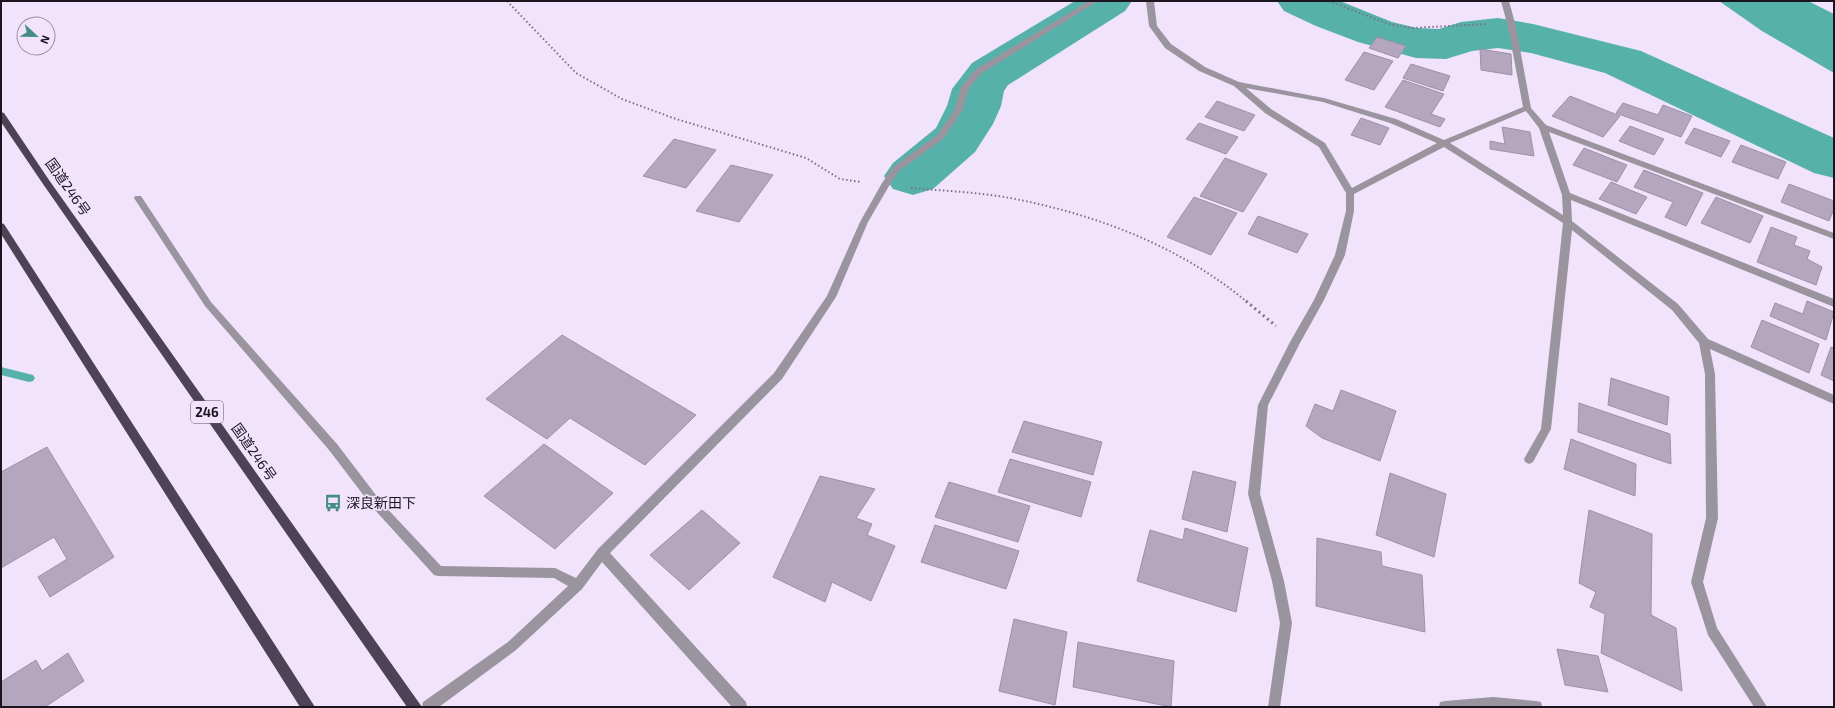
<svg xmlns="http://www.w3.org/2000/svg" width="1835" height="708" viewBox="0 0 1835 708" font-family="'Exo 2','Noto Sans JP',sans-serif">
<style>
.water{fill:#56b1ab}
.lines{fill:none;stroke-linecap:round;stroke-linejoin:round}
.stream{fill:#56b1ab;fill-rule:evenodd}
.river{fill:#56b1ab;fill-rule:evenodd}
.building{fill:#b4a6be;stroke:#9d90a8}
.path-far1{stroke:#7b7282;stroke-width:2;stroke-dasharray:1.5 2.5;stroke-linecap:butt}
.path{stroke:#7b7282;stroke-width:3;stroke-dasharray:2 3.5;stroke-linecap:butt}
.minor{fill:#9a949e;fill-rule:evenodd}
.trunk{fill:#4e4356;fill-rule:evenodd}
.labels{text-anchor:middle;stroke-width:3.5;stroke-linejoin:round;paint-order:stroke}
.shield{fill:#f1e3fc;stroke:#5a5361;stroke-width:1}
.shield-label{font-size:13px;font-weight:bold;fill:#1a151e}
.street-label{font-size:14px;fill:#1a151e;stroke:#f1e3fc}
.poi-label{font-size:14px;fill:#1a151e;stroke:#f1e3fc;text-anchor:start}
</style>
<rect width="100%" height="100%" fill="#f1e3fc"/>
<!-- water -->
<path class="water" d="M1719,1H1808L1834,14V73L1762,31Z"/>
<g class="lines">
<!-- stream -->
<path class="stream" d="M1,367L33,375L35,378L33,381L29,382L1,375Z"/>
<!-- river -->
<path class="river" d="M1075,1H1132L1125,11L1008,85L1004,91L1001,106L993,124L975,152L933,189L913,195L893,189L884,176L893,163L936,128L947,106L952,89L972,63Z
M1277,1H1340L1392,22L1417,28L1439,29L1461,22L1498,18L1533,24L1641,51L1834,138V178L1814,173L1605,73L1531,53L1498,48L1472,51L1446,59L1416,58L1358,42L1316,26L1284,11Z"/>
</g>
<!-- building -->
<path class="building" d="M1377,37L1406,46L1398,58L1369,48Z
M1480,49L1511,54L1512,75L1481,70Z
M1364,52L1393,61L1374,90L1345,80Z
M1411,64L1450,76L1443,91L1403,78Z
M1403,80L1444,94L1431,114L1445,119L1440,127L1385,107Z
M1570,96L1620,116L1603,137L1552,116Z
M1217,101L1255,115L1244,131L1205,117Z
M1623,103L1658,115L1663,105L1692,116L1681,137L1616,113Z
M1361,118L1389,128L1380,145L1351,135Z
M1199,123L1238,137L1226,154L1186,139Z
M1630,126L1664,139L1654,155L1619,141Z
M1502,127L1530,132L1534,156L1490,149V141L1505,144Z
M1694,128L1730,141L1721,157L1685,143Z
M674,139L716,150L686,188L643,176Z
M1741,145L1786,162L1778,179L1732,162Z
M1584,148L1627,165L1617,182L1573,165Z
M1225,158L1267,174L1243,212L1200,196Z
M731,165L773,175L739,222L696,211Z
M1644,170L1703,193L1686,226L1665,217L1673,202L1634,187Z
M1611,182L1647,197L1636,214L1599,199Z
M1789,184L1834,201V209L1829,221L1781,202Z
M1194,197L1237,213L1211,255L1167,237Z
M1716,197L1763,216L1750,243L1701,223Z
M1258,216L1308,234L1297,253L1248,234Z
M1771,227L1797,237L1794,245L1810,251L1807,259L1822,267L1816,285L1757,262Z
M1807,301L1834,312L1826,340L1770,316L1775,303L1803,314Z
M1762,320L1819,344L1809,373L1751,347Z
M562,335L696,415L645,465L570,418L547,439L486,399Z
M1831,347L1834,348V381L1821,375Z
M1611,378L1669,397L1667,425L1608,405Z
M1341,390L1396,411L1380,461L1322,438L1306,426L1315,404L1333,411Z
M1579,403L1670,434L1671,464L1578,432Z
M1024,421L1102,442L1093,475L1012,452Z
M1571,439L1636,464L1635,496L1564,469Z
M544,444L613,493L555,549L484,496Z
M47,447L114,557L50,597L38,577L67,559L54,537L1,568V472Z
M1010,459L1091,482L1081,517L998,492Z
M1193,471L1236,482L1227,532L1182,519Z
M1390,473L1446,494L1434,557L1376,535Z
M820,476L875,489L856,518L872,524L867,535L895,546L871,601L832,582L825,602L773,577Z
M949,482L1030,506L1018,542L935,517Z
M702,510L740,543L689,590L650,555Z
M1589,510L1652,534L1651,615L1676,628L1682,691L1601,653L1605,614L1590,607L1596,592L1579,583Z
M935,525L1019,551L1006,589L921,562Z
M1185,528L1248,548L1236,612L1137,581L1150,530L1183,540Z
M1317,538L1381,552L1382,566L1422,575L1425,632L1316,606Z
M1014,619L1067,632L1055,705L999,691Z
M1078,642L1174,661L1171,707L1073,687Z
M1557,649L1598,656L1608,692L1565,685Z
M68,653L84,681L45,707H1V682L36,660L42,671Z"/>
<g class="lines">
<!-- path-far1 -->
<path class="path-far1" d="M507,1L576,73L622,99L673,118L806,158L840,179L861,182
M1329,1L1389,24L1411,28L1487,24
M911,188C944,191 978,192 1010,198C1095,214 1180,246 1247,302"/>
<!-- path -->
<path class="path" d="M1246,301L1276,326"/>
<!-- minor -->
<path class="minor" d="M1089,1H1098L982,73L969,88L962,111L943,139L899,171L889,186L868,222L836,297L782,379L610,553L746,702L747,707H732L602,562L582,589L516,650L439,707H422L423,702L508,642L568,586L554,578L438,576L434,575L374,509L329,450L205,306L134,198L135,196H141L211,302L337,444L382,503L441,566L555,568L576,578L598,549L774,373L827,296L860,222L882,183L893,167L937,135L954,111L961,87L976,69Z
M1146,1H1154L1157,26L1171,44L1205,67L1239,82L1324,98L1396,119L1444,140L1523,107L1508,27L1501,1H1509L1516,27L1531,108L1546,125L1834,233V239L1549,132L1570,193L1834,299V307L1571,200L1572,221L1678,304L1708,339L1834,395V404L1710,349L1715,374L1718,518L1703,582L1717,628L1767,707H1754L1708,635L1691,582L1706,518L1705,374L1699,343L1672,310L1572,230L1551,429L1533,462L1529,464L1525,462L1524,459L1541,429L1563,223L1444,147L1354,194V211L1345,255L1324,300L1300,343L1268,405L1260,494L1284,581L1292,623L1280,707H1268L1280,623L1272,581L1248,494L1258,405L1290,342L1314,300L1335,255L1346,211V193L1319,147L1265,113L1234,86L1199,71L1165,48L1149,26ZM1246,88L1323,102L1390,123L1437,143L1352,188L1325,143L1271,109ZM1526,111L1539,128L1562,195L1563,215L1450,143Z
M1493,697L1536,701L1541,702L1542,707H1439L1440,702L1445,701Z"/>
<!-- trunk -->
<path class="trunk" d="M1,112L4,113L49,180L422,707H407L43,184L1,122Z
M1,223L4,224L315,707H300L1,234Z"/>
</g>
<!-- icons -->
<defs>
<g id="bus-bare" transform="scale(1.38)"><path d="M-5-6H5V4H4V6H2V4H-2V6H-4V4H-5ZM-3.5-4V0h7V-4ZM-3.5 1.2v1.5H-2V1.2ZM2 1.2v1.5H3.5V1.2Z" fill="#458c87" stroke="#f1e3fc" stroke-width="2.5" paint-order="stroke"/></g>
</defs>
<g fill-rule="evenodd">
<use href="#bus-bare" x="333" y="503"/>
</g>
<g class="labels">
<!-- shield labels -->
<rect class="shield" x="191" y="401" width="32" height="22" rx="3"/>
<g class="shield-label">
<text x="207" y="417">246</text>
</g>
<!-- street labels -->
<g class="street-label">
<text transform="translate(68 187) rotate(55)" y="5">国道246号</text>
<text transform="translate(254 452) rotate(55)" y="5">国道246号</text>
</g>
<!-- poi labels -->
<g class="poi-label">
<text x="346" y="508">深良新田下</text>
</g>
</g>
<!-- border -->
<rect width="1835" height="708" fill="none" stroke="#1a151e" stroke-width="4"/>
<!-- north arrow -->
<g transform="translate(36 36) rotate(112)"><circle r="19" fill="#f1e3fc" stroke="#9b91a3"/>
<path d="M0-3L7 15L0 10L-7 15Z" fill="#458c87"/>
<text y="-6" font-size="11" font-weight="bold" text-anchor="middle" fill="#1a151e">N</text>
</g>
</svg>
